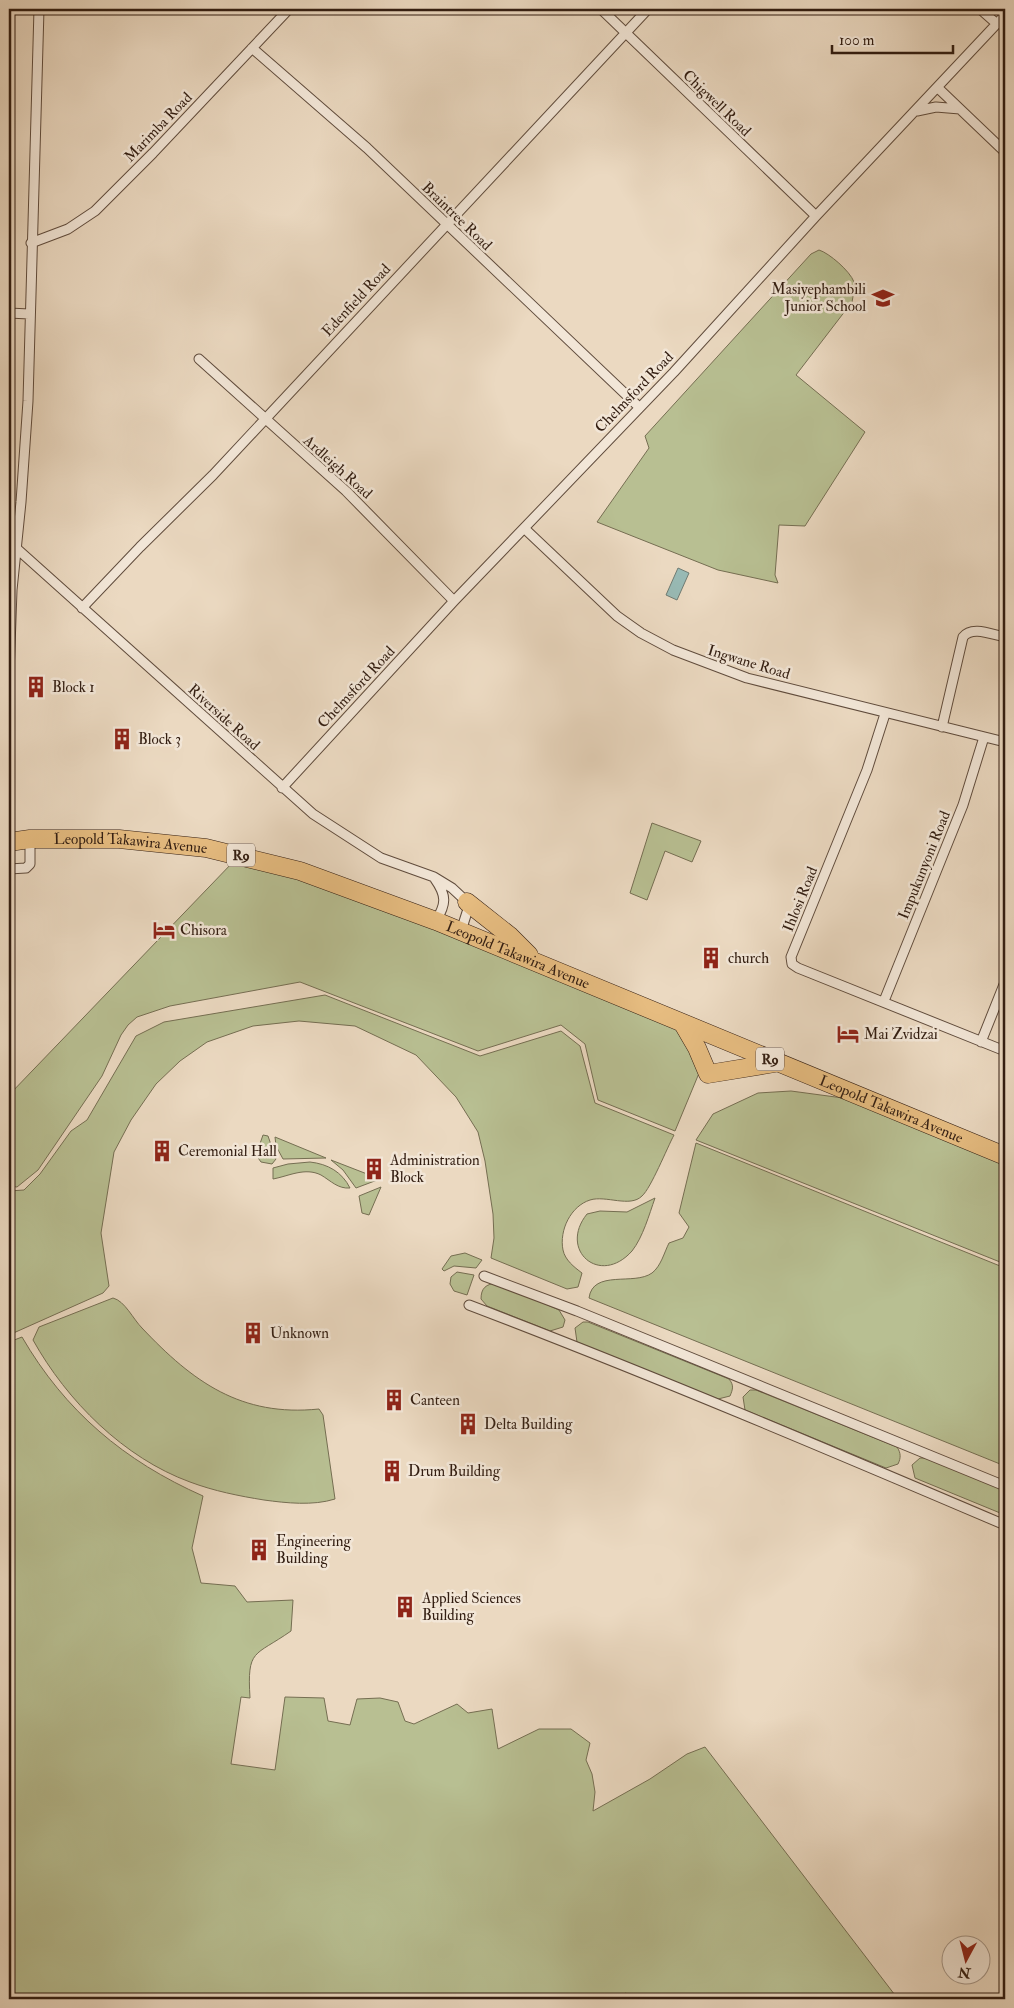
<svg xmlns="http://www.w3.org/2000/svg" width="1014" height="2008" viewBox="0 0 1014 2008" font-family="'IM FELL Double Pica',serif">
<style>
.green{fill:#b8bf92;stroke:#756e52}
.water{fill:#98bab5;stroke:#6f7b73}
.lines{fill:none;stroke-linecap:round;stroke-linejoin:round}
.street-casing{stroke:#604c3d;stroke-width:11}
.highway-casing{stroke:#321d11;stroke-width:19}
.street{stroke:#f2e6d7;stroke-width:9}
.highway{stroke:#e6bc80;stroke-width:18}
.labels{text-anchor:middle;stroke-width:5;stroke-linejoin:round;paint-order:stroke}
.shield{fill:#f2e6d7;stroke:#6c594c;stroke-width:1}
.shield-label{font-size:14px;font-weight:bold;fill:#321d11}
.street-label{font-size:15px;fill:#321d11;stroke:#f2e6d7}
.poi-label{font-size:15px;fill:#321d11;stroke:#f2e6d7;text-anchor:start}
</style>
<rect width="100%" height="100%" fill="#ebd9c1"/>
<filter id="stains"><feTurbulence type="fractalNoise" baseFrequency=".004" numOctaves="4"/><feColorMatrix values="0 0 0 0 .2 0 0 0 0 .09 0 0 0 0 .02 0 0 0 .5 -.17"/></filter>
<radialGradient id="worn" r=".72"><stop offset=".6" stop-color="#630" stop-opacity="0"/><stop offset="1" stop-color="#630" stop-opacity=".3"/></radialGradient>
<!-- green -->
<path class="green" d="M819,250C829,253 850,271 854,282C855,288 853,296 852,302L796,375L865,432L805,526L779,525L775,575L778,583L718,570L597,522L649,448L645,436L811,254Z
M652,823L701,841L692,862L665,851L647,900L630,893Z
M234,861L332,888L672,1026L686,1034L702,1066L675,1131L598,1100L585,1044L561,1025L478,1051L300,982L170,1006L137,1017L128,1025L121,1035L102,1076L38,1170L17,1187L9,1186V1095Z
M325,995L480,1056L561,1031L580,1046L595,1103L674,1135C667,1148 651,1188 642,1196C630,1208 606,1195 590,1200C571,1206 559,1230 563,1250C565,1260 574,1267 582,1273L578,1287L567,1289L491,1258L494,1238L493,1214L485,1161L478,1132L456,1097L416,1055L355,1026L299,1021L253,1026L207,1042L180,1061L156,1084L131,1120L114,1152L101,1233L109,1286L103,1293L9,1335V1191L24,1190L40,1174L71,1131L87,1120L136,1036L164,1022Z
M791,1091L843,1098L1005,1161V1264L696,1140L713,1114L758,1093Z
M263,1135L268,1136L276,1159L272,1164L261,1162L256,1155Z
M275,1137L326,1158L283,1159L276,1146Z
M696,1143L1005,1268V1466L589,1298C593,1269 634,1286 652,1273C661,1266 664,1253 669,1243L683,1238L689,1227L679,1213Z
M331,1160L380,1179L356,1188L343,1170Z
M310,1162C328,1164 342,1172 350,1188C338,1189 331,1181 321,1175C305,1167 289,1176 273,1179V1168L288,1164Z
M381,1187L369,1215L362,1213L359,1196Z
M655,1198C649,1215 643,1237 632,1251C600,1287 558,1250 587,1214L600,1211L627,1212Z
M465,1253L482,1260L476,1268L454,1266L444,1271L442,1269L451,1256Z
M457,1272L474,1275L467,1295L454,1291L450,1284L451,1277Z
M497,1283L559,1310L565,1320L563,1327L550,1331L487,1306L481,1299C481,1288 486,1284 497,1283Z
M113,1298C125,1301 133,1319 142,1328C193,1382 241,1417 319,1409L323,1415L335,1499C313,1506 286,1503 264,1500C239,1496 214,1491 190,1482C124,1458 67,1401 33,1340L39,1327Z
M583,1322H588L729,1379C734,1385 733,1389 730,1396L718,1399L577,1342L575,1328Z
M22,1337C65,1411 124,1461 203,1496L192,1548L201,1583L235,1586L247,1602L293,1600L291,1631C254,1657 247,1648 250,1698L241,1697L231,1764L275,1770L285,1697L324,1698L328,1721L350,1725L357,1699L380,1698L398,1702L405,1721L414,1724L457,1704L468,1713L492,1709L498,1749L539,1729H571L590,1743L586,1760L592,1774L595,1792L593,1811L650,1779L687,1754L705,1747L898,1999H633L626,1993L612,1999H9V1342Z
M750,1390H756L897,1447C901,1453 901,1458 898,1464L886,1468L745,1410L743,1397Z
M920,1458H926L1005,1490V1515L915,1478L912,1465Z"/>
<!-- water -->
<path class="water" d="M678,568L689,573L677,600L666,595Z"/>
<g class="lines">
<!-- street casing -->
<g class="street-casing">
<path id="street" d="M601,9L816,216
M980,9L997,24
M252,48L367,148L639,407
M938,88L1005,152
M917,111L936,107L960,109
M31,243L68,229L95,211L153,153L289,9
M9,313L29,314
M199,359L346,491L454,601
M525,529L617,616L641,633L673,650L747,678L1005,742
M15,547L313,814L381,858L434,877L452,888L467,902L468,909L461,931
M82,608L140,547L213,475L648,9
M9,675L12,590L21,502L28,401L39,9
M885,714L867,770L791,957L792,964L798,968L1005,1051
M942,727L963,637C972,625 993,635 1005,637
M282,788L454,601L674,372L816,216L1005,15
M9,869L26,868L30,864V839
M435,879C447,896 446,904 436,921
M884,1001L963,805L984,737
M981,1042L1005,982
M484,1276L577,1311L1005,1486
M469,1305C650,1374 827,1449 1005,1525"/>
</g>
<!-- highway casing -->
<g class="highway-casing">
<g id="highway">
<path id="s1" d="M9,842L30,839H119L206,848L300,871L436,921L1005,1156"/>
<path d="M467,902L510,936L529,955"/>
<path d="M683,1024L697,1048L708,1074L775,1063"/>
</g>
</g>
<!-- street -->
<use href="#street" class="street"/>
<!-- highway -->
<use href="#highway" class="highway"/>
</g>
<!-- icons -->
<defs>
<g id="school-bare" transform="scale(1.725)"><path d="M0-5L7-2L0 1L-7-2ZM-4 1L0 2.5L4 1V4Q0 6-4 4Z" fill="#8f2418" stroke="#f2e6d7" stroke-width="2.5" paint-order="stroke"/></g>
<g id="building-bare" transform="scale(1.725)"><path d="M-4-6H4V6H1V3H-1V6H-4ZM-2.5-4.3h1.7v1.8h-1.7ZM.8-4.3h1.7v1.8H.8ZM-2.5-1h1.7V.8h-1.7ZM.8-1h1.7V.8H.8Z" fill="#8f2418" stroke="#f2e6d7" stroke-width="2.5" paint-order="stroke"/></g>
<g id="hotel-bare" transform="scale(1.725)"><path d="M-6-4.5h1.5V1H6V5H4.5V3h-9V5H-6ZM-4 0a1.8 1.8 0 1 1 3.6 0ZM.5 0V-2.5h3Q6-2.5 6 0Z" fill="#8f2418" stroke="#f2e6d7" stroke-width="2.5" paint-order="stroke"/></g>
</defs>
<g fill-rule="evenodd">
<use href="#school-bare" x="883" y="298"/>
<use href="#building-bare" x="36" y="687"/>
<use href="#building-bare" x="122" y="739"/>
<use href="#hotel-bare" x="164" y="930"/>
<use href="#building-bare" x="711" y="958"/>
<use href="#hotel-bare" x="848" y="1034"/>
<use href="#building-bare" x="162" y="1151"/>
<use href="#building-bare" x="374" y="1169"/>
<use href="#building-bare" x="253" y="1333"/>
<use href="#building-bare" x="394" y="1400"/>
<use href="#building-bare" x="468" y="1424"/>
<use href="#building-bare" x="392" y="1471"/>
<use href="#building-bare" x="259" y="1550"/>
<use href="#building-bare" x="405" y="1607"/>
</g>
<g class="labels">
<!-- shield labels -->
<g class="shield">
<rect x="227" y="843.5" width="28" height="23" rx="4"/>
<rect x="756" y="1047.5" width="28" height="23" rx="4"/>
</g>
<g class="shield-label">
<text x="241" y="860">R9</text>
<text x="770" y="1064">R9</text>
</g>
<!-- street labels -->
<g class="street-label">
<text transform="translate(717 103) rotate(44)" y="5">Chigwell Road</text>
<text transform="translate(158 127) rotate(-46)" y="5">Marimba Road</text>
<text transform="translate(457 216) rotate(44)" y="5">Braintree Road</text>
<text transform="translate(356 300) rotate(-47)" y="5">Edenfield Road</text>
<text transform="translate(634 392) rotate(-46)" y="5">Chelmsford Road</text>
<text transform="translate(338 467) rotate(42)" y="5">Ardleigh Road</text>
<text transform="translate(749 662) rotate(17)" y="5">Ingwane Road</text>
<text transform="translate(356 687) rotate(-47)" y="5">Chelmsford Road</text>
<text transform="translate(224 717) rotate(42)" y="5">Riverside Road</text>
<text dy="5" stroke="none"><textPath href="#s1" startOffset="122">Leopold Takawira Avenue</textPath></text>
<text transform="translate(924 865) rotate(-68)" y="5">Impukunyoni Road</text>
<text transform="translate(800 899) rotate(-68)" y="5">Ihlosi Road</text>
<text dy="5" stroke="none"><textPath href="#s1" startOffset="528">Leopold Takawira Avenue</textPath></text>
<text dy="5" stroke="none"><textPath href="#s1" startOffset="932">Leopold Takawira Avenue</textPath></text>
</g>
<!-- poi labels -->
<g class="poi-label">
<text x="866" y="294" text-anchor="end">Masiyephambili<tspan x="866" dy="17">Junior School</tspan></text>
<text x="52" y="692">Block 1</text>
<text x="138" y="744">Block 3</text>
<text x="180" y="935">Chisora</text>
<text x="728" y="963">church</text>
<text x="864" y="1039">Mai Zvidzai</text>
<text x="178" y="1156">Ceremonial Hall</text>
<text x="390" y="1165">Administration<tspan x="390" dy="17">Block</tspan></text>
<text x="270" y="1338">Unknown</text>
<text x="410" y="1405">Canteen</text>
<text x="484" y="1429">Delta Building</text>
<text x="408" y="1476">Drum Building</text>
<text x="276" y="1546">Engineering<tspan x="276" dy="17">Building</tspan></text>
<text x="422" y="1603">Applied Sciences<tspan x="422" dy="17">Building</tspan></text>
</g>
</g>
<!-- margin -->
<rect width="1014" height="2008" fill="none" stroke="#ebd9c1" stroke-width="30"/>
<rect x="10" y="10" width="994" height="1988" fill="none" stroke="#321d11" stroke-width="2.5"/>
<rect x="15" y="15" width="984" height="1978" fill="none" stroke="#321d11"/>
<!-- north arrow -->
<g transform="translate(966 1960) rotate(187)"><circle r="24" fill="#f2e6d7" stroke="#a59688"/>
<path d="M0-4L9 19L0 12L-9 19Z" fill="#8f2418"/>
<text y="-8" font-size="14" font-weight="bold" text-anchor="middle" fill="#321d11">N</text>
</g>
<!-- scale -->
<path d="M832 45v8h121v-8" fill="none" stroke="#321d11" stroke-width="2.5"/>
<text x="839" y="45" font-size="15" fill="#321d11" stroke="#f2e6d7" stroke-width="4" paint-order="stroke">100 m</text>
<rect width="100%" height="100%" filter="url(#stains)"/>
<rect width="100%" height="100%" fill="url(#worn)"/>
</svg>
